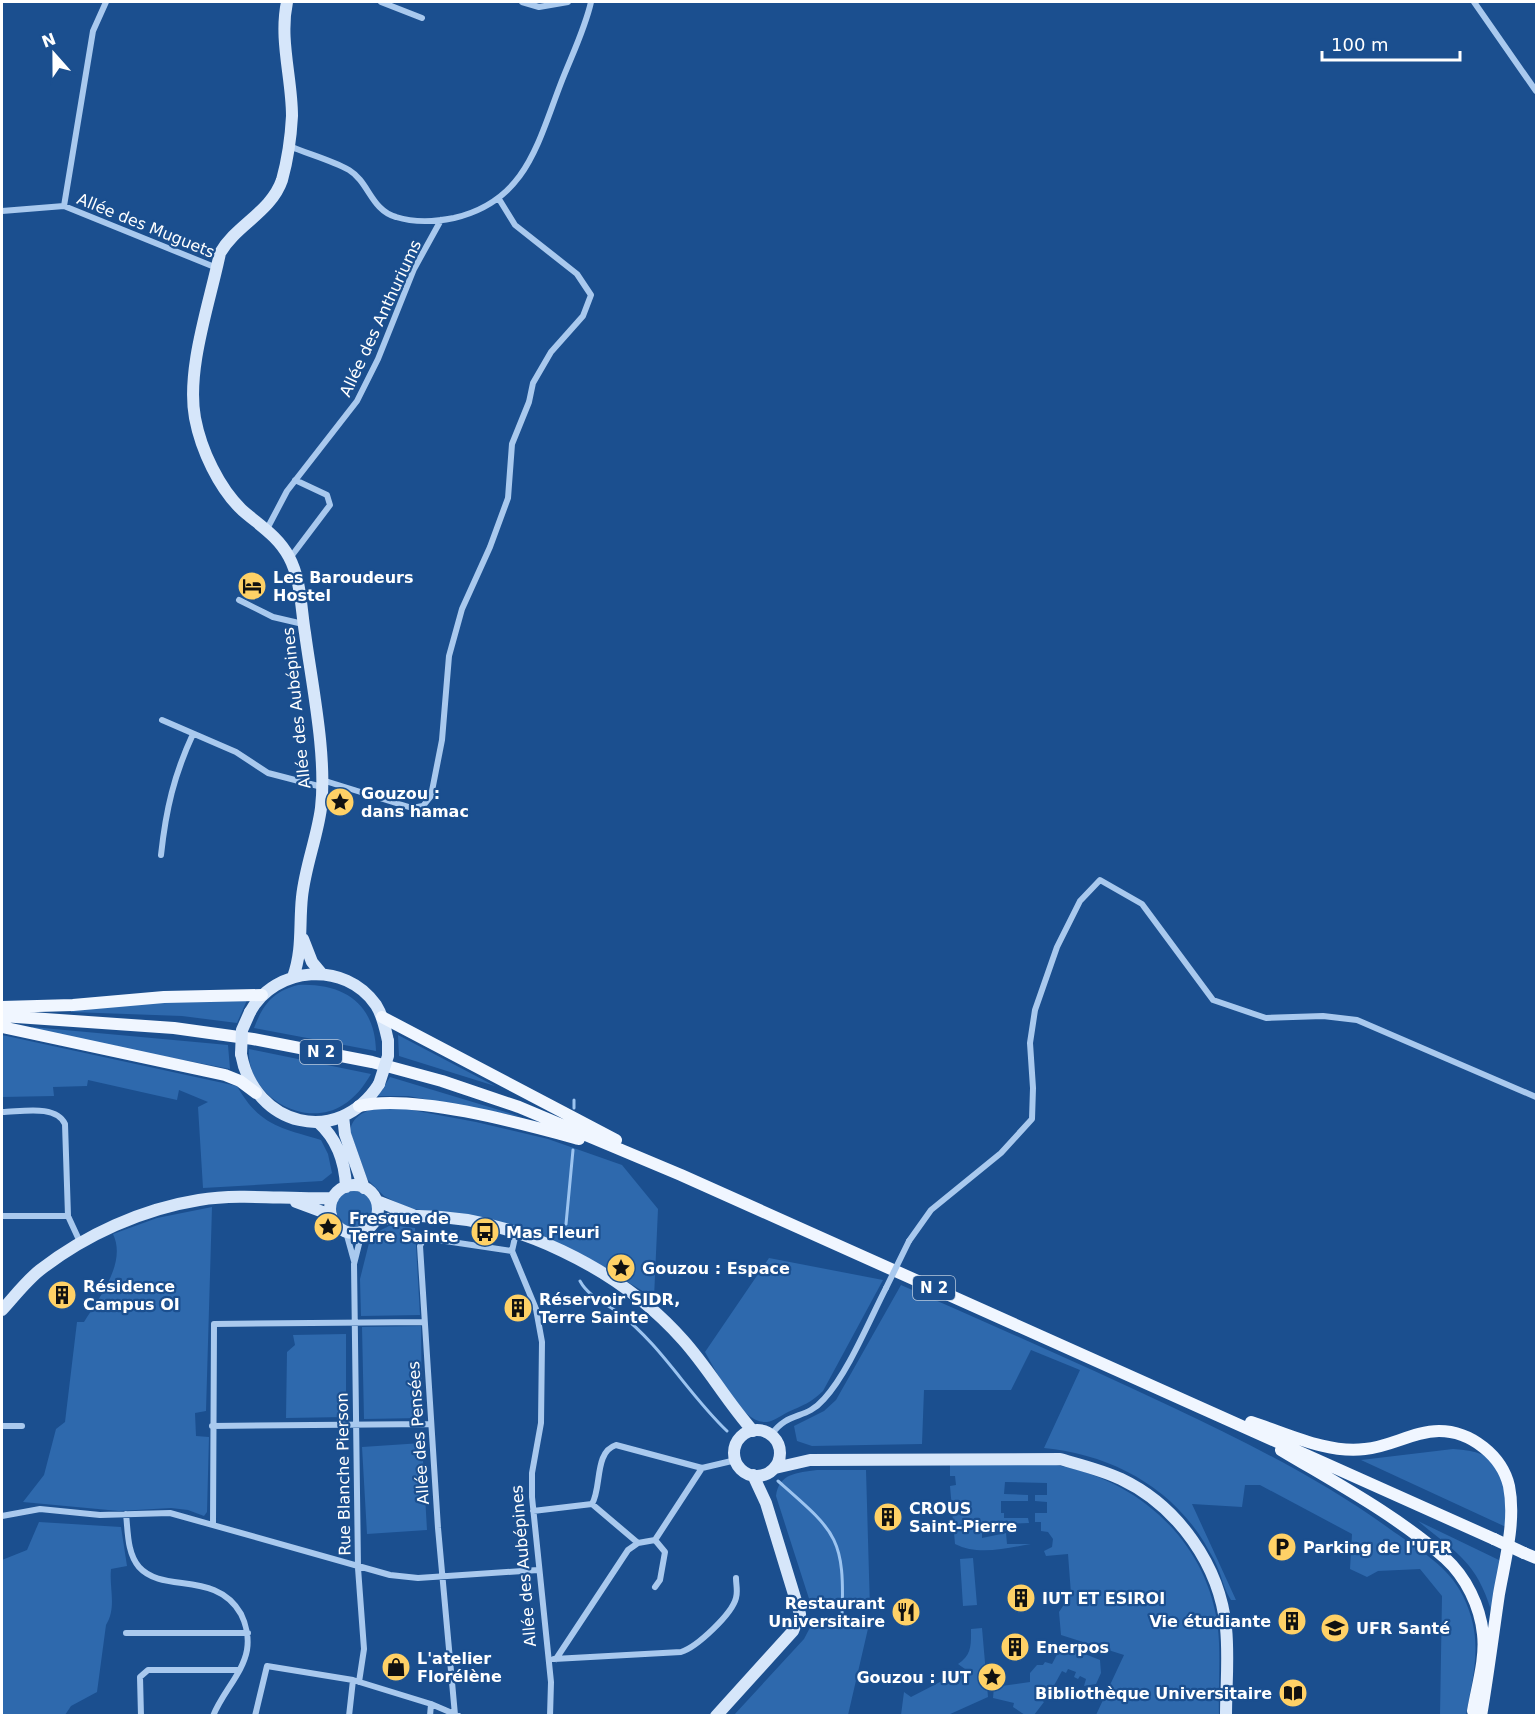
<svg xmlns="http://www.w3.org/2000/svg" width="1538" height="1717" viewBox="0 0 1538 1717" font-family="'DejaVu Sans',sans-serif">
<style>
.green{fill:#2e69ad}
.lines{fill:none;stroke-linecap:round;stroke-linejoin:round}
.stream{stroke:#9cc4f0;stroke-width:3}
.street{stroke:#a9c9ee;stroke-width:6}
.secondary{stroke:#d6e6fa;stroke-width:12}
.primary{stroke:#f0f6ff;stroke-width:12}
.street-bridge{stroke:#a9c9ee;stroke-width:6}
.secondary-bridge{stroke:#d6e6fa;stroke-width:12}
.primary-bridge{stroke:#f0f6ff;stroke-width:12}
.labels{text-anchor:middle;stroke-width:4.5;stroke-linejoin:round;paint-order:stroke}
.shield{fill:#1b4f8f;stroke:#bbcadd;stroke-width:1.5}
.shield-label{font-size:15px;font-weight:bold;fill:#fff}
.street-label{font-size:16px;fill:#fff;stroke:#1b4f8f}
.poi-label{font-size:16px;font-weight:bold;fill:#fff;stroke:#1b4f8f;text-anchor:start}
</style>
<rect width="100%" height="100%" fill="#1b4f8f"/>
<!-- green -->
<path class="green" d="M298,985C344,983 375,1004 376,1051L254,1028C263,1004 274,991 298,985Z
M186,1000H247L237,1023L182,1016L71,1012V1009Z
M32,1027L228,1045L230,1069L32,1031Z
M2,1035L237,1086C259,1125 280,1128 321,1140L328,1154L332,1173L322,1181L203,1188L198,1107L208,1102L179,1090L177,1100L88,1080L87,1086L53,1087L54,1096L2,1097Z
M398,1035L495,1086L399,1056Z
M249,1049L371,1074C363,1087 356,1097 343,1105C304,1130 246,1095 249,1049Z
M390,1077L522,1117L408,1096H378Z
M390,1106L476,1122L548,1139L622,1165L658,1209L654,1298L585,1256L539,1234L473,1218L407,1208L384,1196L367,1179L350,1131C353,1112 373,1108 390,1106Z
M335 1210a19 19 0 1 1 38 0a19 19 0 1 1-38 0Z
M212,1207L206,1411L195,1413L196,1436L209,1437L207,1512L204,1516L188,1510L171,1508L119,1511L23,1502L44,1475L56,1429L65,1422L77,1322H84C99,1298 127,1263 113,1234L157,1218Z
M391,1225L415,1228L420,1315L361,1316L360,1279L371,1235Z
M769,1258L883,1280L823,1391C812,1402 802,1406 788,1412C782,1415 774,1421 767,1422C742,1425 716,1371 705,1352Z
M901,1285C992,1325 1083,1365 1174,1408C1250,1444 1326,1482 1394,1532C1420,1550 1449,1567 1463,1596C1484,1639 1474,1671 1466,1715H1440L1442,1596L1420,1569L1378,1571L1367,1577L1350,1569L1352,1534L1260,1485H1245L1242,1507L1192,1504L1236,1600H1231C1224,1590 1222,1577 1217,1566C1214,1558 1208,1550 1204,1542C1169,1485 1108,1454 1044,1448L1080,1370L1031,1350L1011,1390H924L922,1444L812,1446L797,1441L794,1426L824,1411L836,1400Z
M421,1326L422,1418L364,1419L362,1327Z
M346,1334V1417L286,1418L287,1352L295,1345L293,1335Z
M422,1443L427,1530L367,1534L362,1447Z
M1453,1449C1509,1452 1507,1480 1506,1527L1361,1460Z
M1020,1463C1034,1464 1048,1463 1061,1466C1142,1482 1209,1545 1218,1629C1221,1657 1218,1687 1219,1715H1096L1124,1655L1061,1635L1059,1612L1071,1594L1068,1554L1046,1556L1044,1551L1052,1547L1053,1539L1048,1532L1041,1531V1522H1035V1513H1047V1502L1035,1501V1495H1047V1483L1005,1482L1004,1494L1028,1495V1501H1001V1513H1004V1518H1028L1029,1523L1007,1524V1531L992,1532V1527H982V1538L1006,1533L1007,1544H1031C1007,1548 978,1556 955,1544L950,1486L956,1485L955,1476H950V1465Z
M817,1470H866L870,1609L812,1608L776,1496C779,1473 797,1473 817,1470Z
M1418,1521L1501,1561L1491,1610C1476,1561 1455,1552 1418,1521Z
M39,1522L121,1527L127,1566L111,1569C109,1588 117,1607 106,1625L97,1692L71,1706L65,1715H2V1560L27,1550Z
M973,1558L977,1605L963,1606L960,1559Z
M815,1618L870,1620L848,1715H734L804,1639Z
M982,1628L988,1697L948,1715H901L904,1692L911,1697L965,1669L958,1664C972,1655 971,1644 971,1629Z
M1062,1645L1100,1660L1101,1673L1096,1684L1084,1686L1086,1679L1080,1676L1078,1679L1074,1677L1076,1672L1068,1669L1066,1673L1062,1671L1051,1691L1044,1687L1037,1697L1044,1702L1034,1715H1025L1013,1707L1014,1703L993,1698L994,1687L1030,1682V1673L1037,1665H1043L1045,1662L1052,1664Z"/>
<g class="lines">
<!-- stream -->
<path class="stream" d="M574,1108V1100
M566,1224L573,1150
M580,1281C588,1296 605,1303 619,1313C662,1346 688,1394 727,1431
M778,1481C836,1532 845,1537 842,1616"/>
<!-- street -->
<path class="street" d="M381,2L422,18
M522,2L539,7L568,2
M1474,2L1536,91
M289,146C308,154 331,160 349,170C369,182 371,210 396,217C415,223 434,222 454,218C526,201 537,145 561,83C571,57 585,29 591,2
M64,206L93,31L106,2
M2,211L64,206L217,268
M267,529L287,491L357,401L378,359L414,269L441,220
M290,558L330,505L327,495L295,480
M239,600L273,617L303,624
M162,720L236,752L268,773L322,787
M322,780L412,808L423,806L431,796L442,740L449,656L462,609L490,547L508,498L512,444L529,402L533,383L551,352L583,316L591,295L577,274L515,225L499,199
M161,855C166,809 174,775 193,734
M2,1112C20,1112 56,1104 65,1124L68,1216L80,1242
M2,1216H68
M346,1232L354,1261
M516,1233L512,1251L536,1309L542,1342L541,1423L532,1473V1497L551,1682L550,1716
M909,1241L931,1210L1001,1153L1032,1119L1033,1088L1030,1043L1035,1010L1057,947L1080,901L1100,880L1142,904L1213,1000L1266,1018L1323,1016L1357,1020L1536,1097
M2,1426H22
M212,1426L431,1424
M771,1435C789,1410 805,1421 824,1399C848,1373 869,1321 886,1288
M592,1504L638,1543
M533,1511L592,1504C602,1487 594,1452 616,1445L702,1468
M126,1514C128,1531 127,1553 139,1567C163,1594 216,1570 241,1614C246,1624 249,1638 247,1650C243,1673 222,1693 213,1716
M2,1516L40,1509L100,1515L170,1513L390,1575L418,1578L538,1570
M213,1525L214,1324L424,1322
M655,1587L660,1580L665,1552L655,1540
M126,1633H248
M554,1659L681,1652C697,1647 732,1614 736,1598C738,1591 736,1585 736,1578
M556,1659L628,1550L638,1543L655,1540L702,1468L736,1460
M359,1682L364,1649L358,1568L354,1264L362,1232
M455,1715L438,1528L420,1246L423,1240L432,1239L512,1251
M141,1716L140,1677L148,1670H238
M255,1716L267,1666L353,1680L431,1704L459,1716
M349,1716L353,1680
M430,1716L431,1704"/>
<!-- secondary -->
<path class="secondary" d="M287,2C279,40 292,78 292,116C291,135 287,162 282,180C271,212 236,225 220,253C210,302 186,369 195,418C201,450 219,488 242,510C259,525 278,536 289,557C301,579 301,609 305,633C312,685 327,756 321,808C317,838 305,867 302,897C299,924 303,950 293,977
M303,939L312,962L322,974
M250,1012C275,966 345,960 376,1005C383,1016 385,1028 388,1041
M241,1054C254,1126 338,1148 379,1084
M343,1116L345,1134L364,1188
M318,1122C337,1139 345,1162 346,1187
M330 1209a24 24 0 1 1 48 0a24 24 0 1 1-48 0Z
M377,1201L413,1215
M296,1202L331,1215
M375,1220C389,1219 403,1217 416,1216C513,1215 620,1269 683,1340C709,1369 727,1402 753,1431
M2,1310C14,1297 26,1281 40,1270C85,1235 142,1209 199,1200C243,1193 289,1200 333,1198
M734 1453a23 23 0 1 1 46 0a23 23 0 1 1-46 0Z
M775,1468L810,1460L1060,1459C1081,1465 1102,1470 1121,1479C1178,1506 1220,1566 1226,1628C1229,1656 1226,1687 1226,1716
M716,1716L793,1631L800,1614L766,1503L753,1475"/>
<!-- primary -->
<path class="primary" d="M2,1007L73,1005L164,997L262,995
M2,1016L174,1028L253,1039L372,1062L442,1081L519,1107L681,1175L1494,1539
M382,1017L616,1140
M2,1027L225,1075L240,1081L256,1093
M359,1106C413,1093 524,1124 579,1139
M1251,1422C1286,1433 1327,1454 1365,1449C1390,1447 1414,1431 1439,1431C1471,1431 1502,1456 1509,1486C1516,1521 1505,1560 1499,1594C1493,1635 1488,1675 1481,1716
M1281,1450C1336,1483 1396,1515 1445,1558C1466,1577 1480,1606 1483,1634C1486,1658 1477,1687 1473,1711
M1524,1553L1536,1558"/>
<!-- street-bridge -->
<path class="street-bridge" d="M886,1288L909,1241"/>
<!-- secondary-bridge -->
<path class="secondary-bridge" d="M241,1054L242,1030L250,1012
M379,1084L388,1056V1041"/>
<!-- primary-bridge -->
<path class="primary-bridge" d="M1494,1539L1524,1553"/>
</g>
<!-- icons -->
<defs>
<g id="hotel-disc" transform="scale(1.5)"><circle r="9.5" fill="#ffd166" stroke="#1b4f8f"/><path d="M-6-4.5h1.5V1H6V5H4.5V3h-9V5H-6ZM-4 0a1.8 1.8 0 1 1 3.6 0ZM.5 0V-2.5h3Q6-2.5 6 0Z" fill="#111"/></g>
<g id="sight-disc" transform="scale(1.5)"><circle r="9.5" fill="#ffd166" stroke="#1b4f8f"/><path d="M0-6L1.8-2.2L6-1.7L2.9 1.2L3.7 5.4L0 3.3L-3.7 5.4L-2.9 1.2L-6-1.7L-1.8-2.2Z" fill="#111"/></g>
<g id="bus-disc" transform="scale(1.5)"><circle r="9.5" fill="#ffd166" stroke="#1b4f8f"/><path d="M-5-6H5V4H4V6H2V4H-2V6H-4V4H-5ZM-3.5-4V0h7V-4ZM-3.5 1.2v1.5H-2V1.2ZM2 1.2v1.5H3.5V1.2Z" fill="#111"/></g>
<g id="building-disc" transform="scale(1.5)"><circle r="9.5" fill="#ffd166" stroke="#1b4f8f"/><path d="M-4-6H4V6H1V3H-1V6H-4ZM-2.5-4.3h1.7v1.8h-1.7ZM.8-4.3h1.7v1.8H.8ZM-2.5-1h1.7V.8h-1.7ZM.8-1h1.7V.8H.8Z" fill="#111"/></g>
<g id="parking-disc" transform="scale(1.5)"><circle r="9.5" fill="#ffd166" stroke="#1b4f8f"/><path d="M-3.5-5.5H1a3.5 3.5 0 0 1 0 7H-1V5.5H-3.5ZM-1-3.4V-.6H.8a1.4 1.4 0 0 0 0-2.8Z" fill="#111"/></g>
<g id="restaurant-disc" transform="scale(1.5)"><circle r="9.5" fill="#ffd166" stroke="#1b4f8f"/><path d="M-5-6h1v4h1v-4h1v4h1v-4h1v5L-1.5 .5V6h-2V.5L-5-1ZM5-6V6H3V1.5H1.5Q1.5-4 5-6Z" fill="#111"/></g>
<g id="university-disc" transform="scale(1.5)"><circle r="9.5" fill="#ffd166" stroke="#1b4f8f"/><path d="M0-5L7-2L0 1L-7-2ZM-4 1L0 2.5L4 1V4Q0 6-4 4Z" fill="#111"/></g>
<g id="shop-disc" transform="scale(1.5)"><circle r="9.5" fill="#ffd166" stroke="#1b4f8f"/><path d="M-5-2.5h2.3a2.7 3.5 0 0 1 5.4 0H5L5.5 6h-11ZM-1.5-2.5h3a1.5 2.3 0 0 0-3 0Z" fill="#111"/></g>
<g id="library-disc" transform="scale(1.5)"><circle r="9.5" fill="#ffd166" stroke="#1b4f8f"/><path d="M-6-4Q-3-5.5-.7-3.5V5Q-3 3-6 4ZM6-4Q3-5.5 .7-3.5V5Q3 3 6 4Z" fill="#111"/></g>
</defs>
<g fill-rule="evenodd">
<use href="#hotel-disc" x="252" y="586"/>
<use href="#sight-disc" x="340" y="802"/>
<use href="#sight-disc" x="328" y="1227"/>
<use href="#bus-disc" x="485" y="1232"/>
<use href="#sight-disc" x="621" y="1268"/>
<use href="#building-disc" x="62" y="1295"/>
<use href="#building-disc" x="518" y="1308"/>
<use href="#building-disc" x="888" y="1517"/>
<use href="#parking-disc" x="1282" y="1547"/>
<use href="#building-disc" x="1021" y="1598"/>
<use href="#restaurant-disc" x="906" y="1612"/>
<use href="#building-disc" x="1292" y="1621"/>
<use href="#university-disc" x="1335" y="1628"/>
<use href="#building-disc" x="1015" y="1647"/>
<use href="#shop-disc" x="396" y="1667"/>
<use href="#sight-disc" x="992" y="1677"/>
<use href="#library-disc" x="1293" y="1693"/>
</g>
<g class="labels">
<!-- shield labels -->
<g class="shield">
<rect x="300" y="1040" width="42" height="24" rx="4.5"/>
<rect x="913" y="1276" width="42" height="24" rx="4.5"/>
</g>
<g class="shield-label">
<text x="321" y="1057">N 2</text>
<text x="934" y="1293">N 2</text>
</g>
<!-- street labels -->
<g class="street-label">
<text transform="translate(146 225) rotate(22)" y="6">Allée des Muguets</text>
<text transform="translate(380 318) rotate(-65)" y="6">Allée des Anthuriums</text>
<text transform="translate(296 708) rotate(-96)" y="6">Allée des Aubépines</text>
<text transform="translate(418 1433) rotate(-94)" y="6">Allée des Pensées</text>
<text transform="translate(343 1474) rotate(-91)" y="6">Rue Blanche Pierson</text>
<text transform="translate(523 1566) rotate(-95)" y="6">Allée des Aubépines</text>
</g>
<!-- poi labels -->
<g class="poi-label">
<text x="273" y="583">Les Baroudeurs<tspan x="273" dy="18">Hostel</tspan></text>
<text x="361" y="799">Gouzou :<tspan x="361" dy="18">dans hamac</tspan></text>
<text x="349" y="1224">Fresque de<tspan x="349" dy="18">Terre Sainte</tspan></text>
<text x="506" y="1238">Mas Fleuri</text>
<text x="642" y="1274">Gouzou : Espace</text>
<text x="83" y="1292">Résidence<tspan x="83" dy="18">Campus OI</tspan></text>
<text x="539" y="1305">Réservoir SIDR,<tspan x="539" dy="18">Terre Sainte</tspan></text>
<text x="909" y="1514">CROUS<tspan x="909" dy="18">Saint-Pierre</tspan></text>
<text x="1303" y="1553">Parking de l'UFR</text>
<text x="1042" y="1604">IUT ET ESIROI</text>
<text x="885" y="1609" text-anchor="end">Restaurant<tspan x="885" dy="18">Universitaire</tspan></text>
<text x="1271" y="1627" text-anchor="end">Vie étudiante</text>
<text x="1356" y="1634">UFR Santé</text>
<text x="1036" y="1653">Enerpos</text>
<text x="417" y="1664">L'atelier<tspan x="417" dy="18">Florélène</tspan></text>
<text x="971" y="1683" text-anchor="end">Gouzou : IUT</text>
<text x="1272" y="1699" text-anchor="end">Bibliothèque Universitaire</text>
</g>
</g>
<!-- border -->
<rect width="1538" height="1717" fill="none" stroke="#ffffff" stroke-width="6"/>
<!-- north arrow -->
<g transform="translate(54 54) rotate(339)" stroke="#1b4f8f" stroke-width="4.5" paint-order="stroke">
<path d="M0-4.5L10 22L0 15L-10 22Z" fill="#ffffff"/>
<text y="-9" font-size="16" font-weight="bold" text-anchor="middle" fill="#ffffff">N</text>
</g>
<!-- scale -->
<path d="M1322 51v9h138v-9" fill="none" stroke="#ffffff" stroke-width="3"/>
<text x="1331" y="51" font-size="18" fill="#ffffff" stroke="#1b4f8f" stroke-width="4.5" paint-order="stroke">100 m</text>
</svg>
